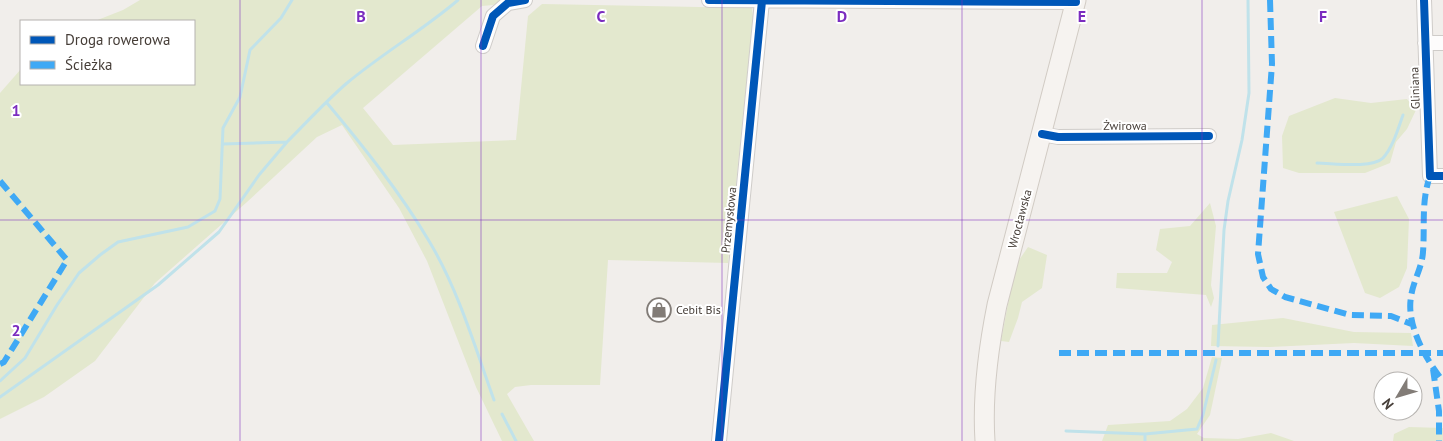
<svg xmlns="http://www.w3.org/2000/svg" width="1443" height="441" viewBox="0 0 1443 441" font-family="'PT Sans',sans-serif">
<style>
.green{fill:#e3e8ce}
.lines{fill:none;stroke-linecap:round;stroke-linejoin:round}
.stream{stroke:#c0e2ea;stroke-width:3}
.minor-casing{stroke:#cfccc9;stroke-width:16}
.secondary-casing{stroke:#d1cbc4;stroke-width:21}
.minor{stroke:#fdfcfc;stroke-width:14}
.secondary{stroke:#f6f3f0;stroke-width:19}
.quiet{stroke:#3fa9f5;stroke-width:6;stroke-dasharray:12 6;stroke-linecap:butt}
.cycleway-casing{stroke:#fff;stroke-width:11}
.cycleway{stroke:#0057b8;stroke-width:8}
.grid{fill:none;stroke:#7b2cbf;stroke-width:1;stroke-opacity:0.55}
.labels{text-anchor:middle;stroke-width:4;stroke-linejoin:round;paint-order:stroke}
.street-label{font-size:12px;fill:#463e38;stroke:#fff}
.poi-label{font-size:12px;fill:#463e38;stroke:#fff;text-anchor:start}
.grid-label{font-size:16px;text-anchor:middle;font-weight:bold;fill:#7b2cbf;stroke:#fff;stroke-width:4;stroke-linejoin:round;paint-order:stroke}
</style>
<rect width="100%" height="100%" fill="#f1eeeb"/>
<!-- green -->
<path class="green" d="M140,0H505L493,5L482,6L363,108L393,145L516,140L528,16L542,4L752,8L753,17L728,263L608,260L600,385H531L515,387L507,394L534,441H502L476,387L427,261L399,208L342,125L317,137L247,202L155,283L95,361L44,397L0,419V93L21,69V84H194V21H95L123,10Z
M1335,98L1371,103L1407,99L1416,110L1407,129L1396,142L1390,163L1365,173H1299L1283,168L1282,136L1289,116Z
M1397,196L1409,219L1407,268L1399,287L1380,298L1365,293L1334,212Z
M1210,203L1216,226L1211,285L1214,298L1211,307L1206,295L1116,288L1117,273H1167L1172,262L1156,250L1160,229L1190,226Z
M1028,247L1047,255L1042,288L1022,302L1018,318L1009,342L1001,341L1015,266Z
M1283,318L1354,332L1411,333L1413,346L1354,343L1270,347L1211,346L1212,325Z
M1212,357L1222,358L1210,415L1197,434L1204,438L1238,439L1271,433L1294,441H1102L1108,425L1170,421L1187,409L1203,388Z
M1409,427L1443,428V441H1393L1394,434Z"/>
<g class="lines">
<!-- stream -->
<path class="stream" d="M327,103C363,146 400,192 429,241C458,289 475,347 494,400
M223,144L287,142C307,122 326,101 347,83C383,53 423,30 458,0
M1317,163C1332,163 1372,169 1383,158C1393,147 1398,129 1403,115
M1218,346L1224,230L1228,201L1242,140L1249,93L1248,0
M0,381L25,358L57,305L79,273L100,255L118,242L188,227L215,211L220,199L223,128L240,97L250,50L281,18L292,0
M0,397L158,285L219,232L259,175L287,142
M502,414L516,441
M1066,431L1145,434L1197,429L1203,415L1216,360
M1145,441V434"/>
<!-- minor casing -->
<g class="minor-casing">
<path id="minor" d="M709,0L1076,2
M1424,0L1430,176H1443
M1425,43H1443
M483,46L493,16L508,3L525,0
M1042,134L1058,137L1209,136
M719,441L762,1"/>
</g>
<!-- secondary casing -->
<g class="secondary-casing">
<path id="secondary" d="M985,441C982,395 988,350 997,305L1076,0"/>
</g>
<!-- minor -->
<use href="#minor" class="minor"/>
<!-- secondary -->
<use href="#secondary" class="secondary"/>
<!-- quiet -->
<path class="quiet" d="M1270,0L1272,64L1258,254L1263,277L1271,289L1285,297L1350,315L1391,316L1414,325
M1430,176C1421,201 1425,226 1423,252C1422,268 1413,281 1411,297C1406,325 1426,360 1443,381
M0,181L67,260L4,362L0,364
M1059,353H1443
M1433,369L1439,411V441"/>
<!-- cycleway casing -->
<g class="cycleway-casing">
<path id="cycleway" d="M709,0L1076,2
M1424,0L1430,176H1443
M483,46L493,16L508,3L525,0
M1042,134L1058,137L1209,136
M719,441L762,1"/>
</g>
<!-- cycleway -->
<use href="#cycleway" class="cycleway"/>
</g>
<!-- grid -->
<path class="grid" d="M240,0V441M481,0V441M722,0V441M962,0V441M1202,0V441M0,220H1443"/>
<!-- icons -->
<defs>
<g id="shop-ring" transform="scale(1.25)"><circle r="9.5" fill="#fff" stroke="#827c77" stroke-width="1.5"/><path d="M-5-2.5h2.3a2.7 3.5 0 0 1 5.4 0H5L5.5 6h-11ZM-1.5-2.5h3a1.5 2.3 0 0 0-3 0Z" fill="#827c77"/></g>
</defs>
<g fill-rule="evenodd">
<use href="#shop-ring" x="659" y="310"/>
</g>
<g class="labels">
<!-- street labels -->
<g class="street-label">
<text transform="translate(1415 88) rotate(-92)" y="4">Gliniana</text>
<text x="1125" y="130">Żwirowa</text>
<text transform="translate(1020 219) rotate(-75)" y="4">Wrocławska</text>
<text transform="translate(729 220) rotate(-84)" y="4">Przemysłowa</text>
</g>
<!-- poi labels -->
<g class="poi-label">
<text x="676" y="314">Cebit Bis</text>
</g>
</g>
<g class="grid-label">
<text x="361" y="22">B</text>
<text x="601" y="22">C</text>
<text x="842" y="22">D</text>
<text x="1082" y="22">E</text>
<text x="1323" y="22">F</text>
<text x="16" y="116">1</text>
<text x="16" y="336">2</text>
</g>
<!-- legend -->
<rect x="20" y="20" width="175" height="65" fill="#ffffff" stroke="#b5b2af"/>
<rect x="30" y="36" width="25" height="8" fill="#0057b8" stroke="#b5b2af"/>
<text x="65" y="45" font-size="15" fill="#463e38">Droga rowerowa</text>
<rect x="30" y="61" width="25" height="8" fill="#3fa9f5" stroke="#b5b2af"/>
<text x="65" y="70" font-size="15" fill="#463e38">Ścieżka</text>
<!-- north arrow -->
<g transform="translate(1398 396) rotate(232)"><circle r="24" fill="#ffffff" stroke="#b5b2af"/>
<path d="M0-4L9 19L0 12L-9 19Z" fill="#827c77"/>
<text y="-8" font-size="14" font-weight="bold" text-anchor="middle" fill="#463e38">N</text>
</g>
</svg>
